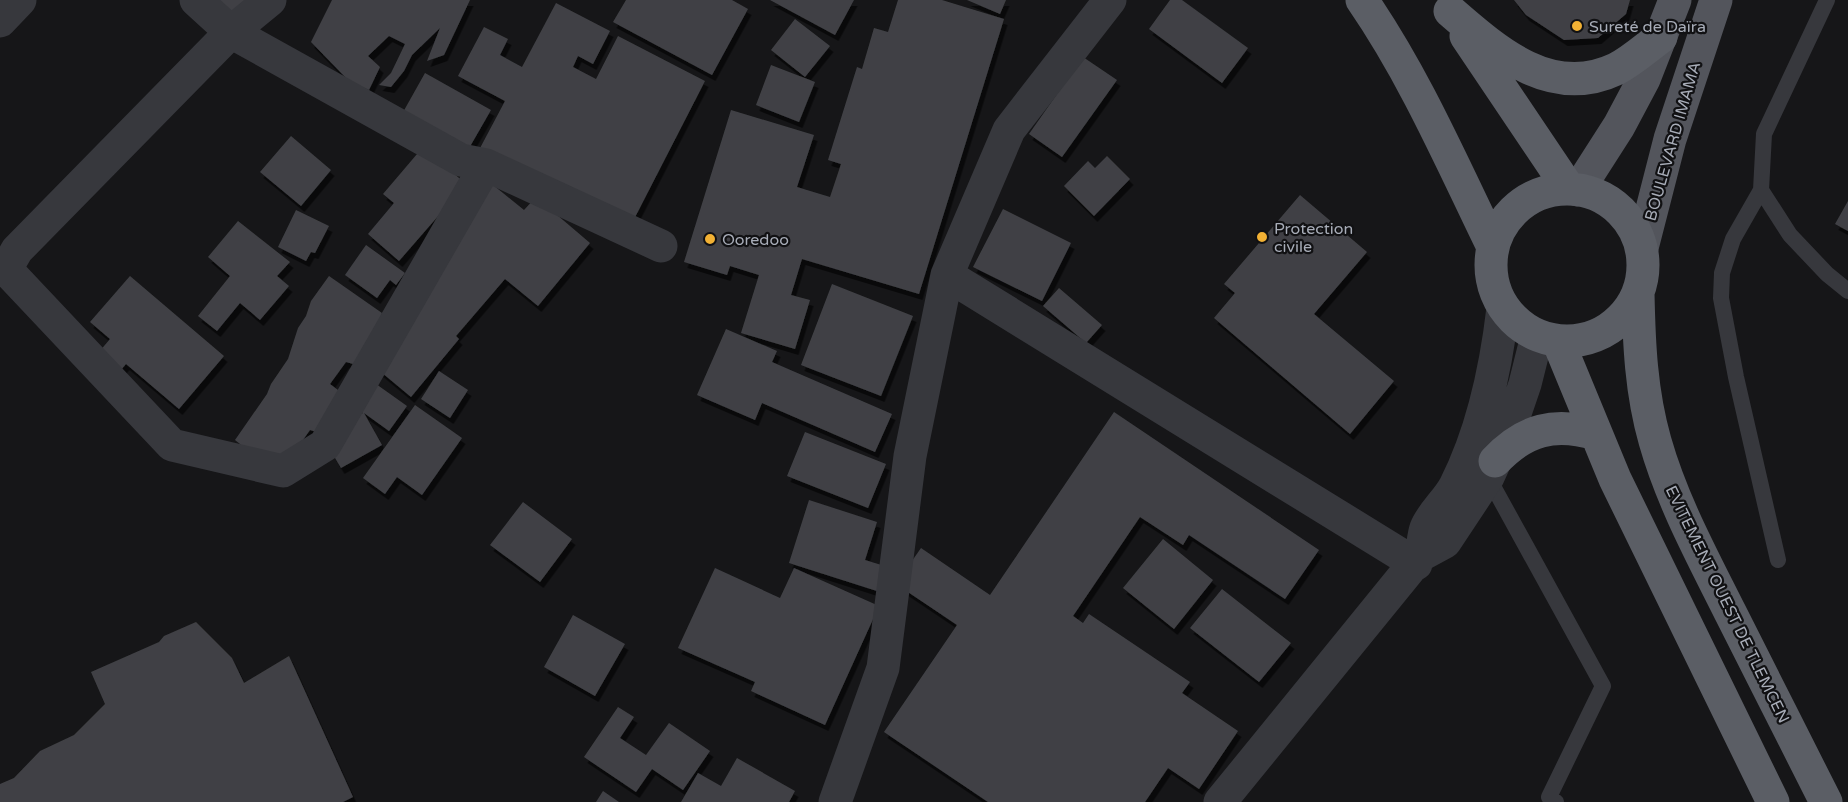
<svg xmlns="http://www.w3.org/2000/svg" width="1848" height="802" viewBox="0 0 1848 802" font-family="'Varela Round',sans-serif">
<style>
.building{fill:#404145;filter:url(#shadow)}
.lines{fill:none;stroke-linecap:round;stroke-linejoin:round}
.service{stroke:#37383d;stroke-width:16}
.minor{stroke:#37383d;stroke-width:33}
.primary{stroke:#53555c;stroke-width:33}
.trunk{stroke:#5b5e65;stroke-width:33}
.poi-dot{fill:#f2b134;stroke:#111113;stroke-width:2}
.labels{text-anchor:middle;stroke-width:4.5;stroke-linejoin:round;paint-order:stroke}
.poi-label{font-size:16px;fill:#a8adb8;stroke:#111113;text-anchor:start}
.street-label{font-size:16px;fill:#a8adb8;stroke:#111113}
</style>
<defs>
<filter id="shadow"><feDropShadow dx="3.5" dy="6" stdDeviation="0" flood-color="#0009"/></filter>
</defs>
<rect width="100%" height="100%" fill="#161618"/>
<!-- building -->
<path class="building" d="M205,0H252L229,23Z
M332,0H470L444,55L427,61L440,28L412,55L404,71L391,87L379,85L391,73L405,44L389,36L368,56L380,67L369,90L349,81L311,42Z
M626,0H732L748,9L712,75L613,22Z
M770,0H854L835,35Z
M898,0H942L1004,19L919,294L802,259L791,295L810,300L795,349L741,333L759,275L730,266L727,275L684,262L731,110L814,135L797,187L830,197L841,164L828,160L857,67L862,69L874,28L888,32Z
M967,0H1006L1000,14Z
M1170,0H1182L1248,48L1222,83L1149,29Z
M1514,0H1630L1626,14L1598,38L1564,40L1526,15Z
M556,3L610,31L593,64L578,56L573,67L596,79L618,36L705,81L630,227L479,150L505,101L458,76L484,27L508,39L500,55L522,67Z
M795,19L830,46L805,77L771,50Z
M1083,57L1117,80L1062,157L1029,134Z
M771,65L815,82L799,122L756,105Z
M425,73L491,110L468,150L402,114Z
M291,136L331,170L301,206L260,172Z
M423,147L466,184L399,261L368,234L394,203L383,194Z
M1107,156L1130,179L1094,216L1064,186L1088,161L1095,168Z
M487,180L524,210L536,197L590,243L538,306L505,279L456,336L459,339L411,397L375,367Z
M1300,195L1367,252L1314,314L1394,381L1350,434L1214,318L1235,293L1224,284Z
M1848,201V231L1835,224Z
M1003,209L1071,243L1042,301L973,267Z
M296,210L329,226L315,253L311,252L306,261L278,247Z
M238,221L290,262L277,276L289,286L260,320L240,303L217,331L198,316L230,276L208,257Z
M366,245L405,273L396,285L390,280L377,298L345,275Z
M130,276L224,356L179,409L126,364L115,377L93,359L110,339L90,322Z
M329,276L382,313L360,366L346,362L330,384L342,393L320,433L310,430L288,461L245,448L235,440L267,394L271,384L288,359L298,328L306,316L311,301Z
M832,284L913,316L881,396L801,365Z
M1059,288L1102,325L1086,343L1043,306Z
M726,329L777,351L772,362L892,414L875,452L762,403L755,420L697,395Z
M439,371L468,390L450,418L421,399Z
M362,374L407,406L389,431L364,413L382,445L341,468L322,436L363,413L343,400Z
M415,405L462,438L422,495L397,477L385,494L363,478Z
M1114,412L1319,550L1285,599L1189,535L1183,545L1140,517L1073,616L1083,623L1089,614L1190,682L1182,693L1238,731L1199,789L1168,768L1145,802H988L884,732L957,625L896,584L921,548L990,595Z
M805,432L886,464L868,508L787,476Z
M809,500L877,522L865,560L888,567L880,592L789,563Z
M523,502L572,539L540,582L490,545Z
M1163,539L1213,580L1174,629L1123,588Z
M715,568L780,598L794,568L879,606L825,725L751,691L755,682L678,648Z
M1222,589L1291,643L1259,682L1190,628Z
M573,615L625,644L595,696L544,667Z
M196,622L232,658L244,683L289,656L353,797L343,802H0V784L14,778L40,751L74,735L105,704L91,672L159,642L164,636Z
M618,707L634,717L620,738L646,755L669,723L710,751L683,790L652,769L636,792L584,757Z
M737,758L795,791L789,802H681L698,773L721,786Z
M603,791L619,802H596Z"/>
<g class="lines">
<!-- service -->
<path class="service" d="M1827,0L1764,134L1761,190L1790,235L1827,274L1848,291
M1761,190L1733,239L1722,273L1721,298L1736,377L1778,560
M1488,477L1603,686L1549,797L1556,802"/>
<!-- minor -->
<path class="minor" d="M196,0L231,32L461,160L486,165L661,246
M270,0L231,32L17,250L6,269L172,445L283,471L325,445L486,165
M0,21L20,0
M947,275L1416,564
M1421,555L1445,542L1488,477L1509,431L1525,384L1537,336
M835,802L883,668L910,456L947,275L1009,130L1110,0
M1220,802L1421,555C1423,547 1423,536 1426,528C1432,513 1447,501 1455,486C1483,431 1496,368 1503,308"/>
<!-- primary -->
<path class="primary" d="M1578,190L1619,126L1644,79L1675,0
M1642,248L1670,139L1716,0"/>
<!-- trunk -->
<path class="trunk" d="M1362,0C1415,77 1452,163 1493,247
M1450,11C1496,51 1551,100 1616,69C1632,61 1647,47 1661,37
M1466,36L1569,189
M1491 265a76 76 0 1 1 152 0a76 76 0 1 1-152 0Z
M1638,293C1639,343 1641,392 1655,441C1672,501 1702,556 1730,612C1762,675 1794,739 1826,802
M1558,341L1615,479L1773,802
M1495,461C1525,429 1555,422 1596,434"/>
</g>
<!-- markers -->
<g class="poi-dot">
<circle cx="1577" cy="26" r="6"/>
<circle cx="1262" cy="237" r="6"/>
<circle cx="710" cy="239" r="6"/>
</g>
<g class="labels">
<!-- poi labels -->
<g class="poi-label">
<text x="1589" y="32">Sureté de Daïra</text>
<text x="1274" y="234">Protection<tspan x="1274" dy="18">civile</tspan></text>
<text x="722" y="245">Ooredoo</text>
</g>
<!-- street labels -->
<g class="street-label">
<text transform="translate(1672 141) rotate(-74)" y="6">BOULEVARD IMAMA</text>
<text transform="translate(1728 604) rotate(64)" y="6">EVITEMENT OUEST DE TLEMCEN</text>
</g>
</g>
</svg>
